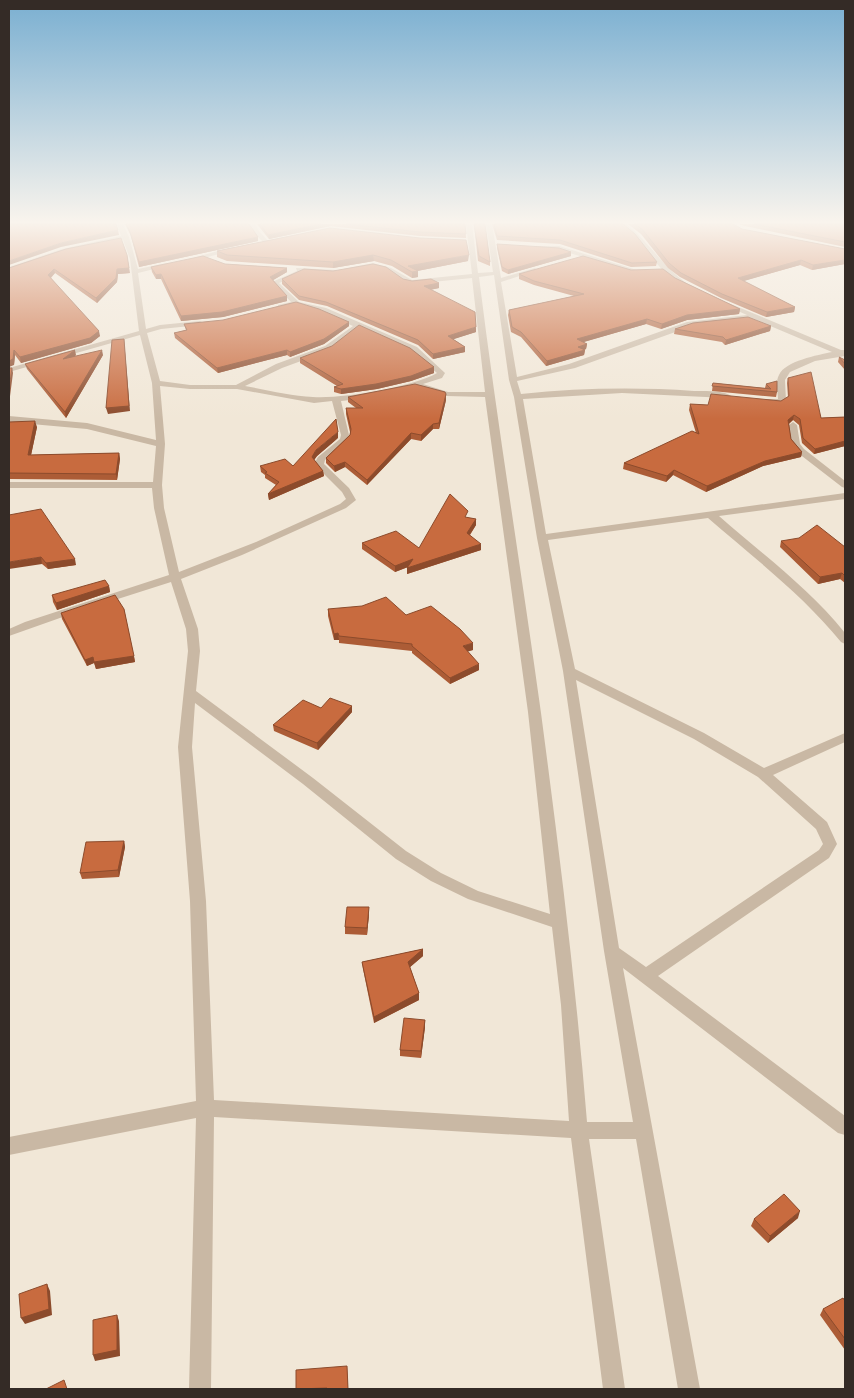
<svg xmlns="http://www.w3.org/2000/svg" width="854" height="1398" viewBox="0 0 854 1398" font-family="'Nunito Sans',sans-serif">
<style>
.lines{fill:none;stroke-linecap:round;stroke-linejoin:round}
.minor{fill:#c9b8a4;fill-rule:evenodd}
.wall{fill:#ac5c36}
.shaded-wall{fill:#8c4b2c}
.building{fill:#c86b3f;stroke:#8c4b2c}
</style>
<rect width="100%" height="100%" fill="#f1e7d7"/>
<g class="lines">
<!-- minor -->
<path class="minor" d="M117,224H123L129,237L138,269L167,263L170,265L138,273L146,329L160,325L200,321L204,323L200,325L161,329L147,333L160,381L190,385H236L276,364L325,346L353,326L320,312L297,305L278,307V305L291,302L272,282L297,271L296,268L338,270L373,263L391,268L412,280L472,274L466,224H472L478,273L493,272L486,224H492L501,278L535,268L538,270L501,282L517,377L569,364L687,322L747,315L724,305L722,304L726,302L841,350H845V356L815,361L790,372L785,380L786,401C781,405 767,406 762,402L766,399H778C778,391 775,382 779,375C785,361 818,355 832,352L754,319L707,323L692,326L575,368L517,381L521,394C579,388 636,387 694,391C704,391 723,390 731,396L727,398L622,393L523,399L546,534L845,493V499L719,516C762,554 809,588 845,633V644L841,642C803,595 754,558 708,518L548,540L575,669L704,733L764,768L845,733V742L773,775L827,822L837,844L829,858L658,976L845,1116V1135L838,1133L623,968L700,1389H678L636,1139H589L625,1389H603L571,1138L214,1117L211,1389H189L196,1118L9,1155V1137L196,1101L190,901L178,747L188,651L186,629L171,582L74,613L9,636V629L25,622L169,575L154,508L152,488H9V482H153L156,446L87,429L9,422V416L87,423L156,440L152,383L140,335L9,372V368L139,331L130,259L123,240L66,252L9,271V267L62,249L121,236ZM373,267L387,270L404,282L412,284L472,278L485,392H448L423,384L442,378L445,373L417,347L326,308L299,302L279,283L306,272L338,274ZM494,275L509,380L514,397L537,538L563,671L604,951L633,1122H587C576,985 559,849 541,713C521,568 497,423 479,277ZM359,328L411,351L437,373C413,387 342,399 313,397C291,396 268,390 245,386L282,368L331,350ZM160,386L190,389H237L314,403L332,401L341,435L340,439L318,457L314,464L342,492L346,499L340,504L256,542L179,572L164,508L162,485L165,444ZM415,387L447,396L485,397L528,712L550,914L478,891L441,873L406,851L313,778L196,691L200,651L198,629L181,579L242,555L346,508L356,500L349,488L324,464L325,460L348,440L349,435L341,401L359,399ZM576,680L694,739L758,777L816,829L823,844L819,850L646,967L619,948ZM195,703L303,784L396,859L431,881L468,899L552,927L561,1005L569,1121L214,1100L206,901L192,747Z
M249,224H255L259,231L269,242V244H265L254,233Z
M620,224H626C649,242 664,268 689,285V287C673,288 648,252 637,240C632,234 626,230 620,224Z
M539,246H559L640,271L635,272L559,250L537,249V247Z
M232,247L235,249L234,250L189,262L186,260Z
M793,422L797,425L800,444L804,449L845,481V488L842,487L798,453L792,444L789,425Z"/>
</g>
<!-- wall -->
<path class="wall" d="M125,224H249L258,237V241L139,267L131,236Z
M257,224H465L466,238L420,236L330,226L269,239Z
M474,224H485L490,262V266L478,261Z
M492,224H623L657,262L656,266L631,267L560,244L497,240Z
M628,224H733L742,229L845,249V264L812,270L800,265L743,281L795,307L794,312L766,317L721,298L680,277L668,268L641,234Z
M739,224H845V247L745,226Z
M330,228L468,261L417,271H418V277L412,278L392,266L374,261L333,268L227,261L217,257V251Z
M497,244L571,252V256L508,274L502,271L497,248Z
M66,249L130,273L118,274L117,282L97,303L55,273L51,278L100,336L91,343L21,363L15,355L14,365L9,268Z
M225,264L287,268V272L273,280L287,296V301L223,317L181,321L161,279H156L152,272L151,267Z
M631,270L675,278L740,309L739,314L687,320L661,329L646,324L583,342L587,344L586,349L584,350H585L584,355L546,366L521,337L511,332L508,315L509,310L574,296L534,285L519,279V274Z
M282,279H403L412,281L439,283V288L430,290L476,332L453,339L465,347V352L433,359L418,345L327,306L299,300L282,284Z
M184,324L349,326L324,344L290,357L287,355L218,373L175,338L174,333L186,330Z
M771,326L770,331L725,345L722,342L674,334L675,329Z
M76,355L74,357L103,355L66,418L27,369L25,364Z
M839,357L845,360V370L838,362Z
M300,358L434,373L411,381L377,389L341,394L334,392V387L337,386L300,363Z
M788,378L821,418L845,417V446L814,454L802,443L799,425L793,420L789,424L791,439L802,452L801,457L763,466L706,492L673,475L666,482L623,469L624,463L696,433L689,410L690,404L708,405L781,401L788,397L787,383Z
M713,383L765,388L766,384L777,392L776,397L712,391Z
M446,394V400L439,429H433L421,441L411,439L367,485L345,467L335,472L326,463V458L350,435V432L346,414V408H356L348,402V397Z
M9,422L37,427L31,455L119,453L120,459L117,480L9,479Z
M338,438L317,456L314,460L323,471L324,476L269,500L268,494L276,485L265,478V475L261,472L260,466H293Z
M9,515L76,565L48,569L42,564Z
M468,517V518L476,519V525L470,535L481,550L407,574V568L408,567L395,572L362,549V543L419,548Z
M781,541L845,547V583L840,579L818,584L780,547Z
M109,586L110,592L57,610L53,602L52,595Z
M124,609L135,662L96,669L94,663L87,666L62,619L61,613Z
M328,609L406,615L473,650L467,651L479,670L450,684L412,653V651L339,643V640H334L328,616Z
M321,708L352,712L318,750L274,731L273,725Z
M124,841L125,847L119,877L82,879L80,873Z
M369,914L367,935L345,934V927Z
M423,949V956L410,967L419,993V1000L374,1023L363,969L362,962Z
M425,1020V1027L421,1058L400,1056V1050Z
M798,1218L768,1243L751,1226L754,1219Z
M845,1301V1350L820,1315L823,1309Z
M347,1366L348,1389H296Z"/>
<!-- shaded-wall -->
<path class="shaded-wall" d="M321,224H330V226L269,239L268,235Z
M118,230L119,235L61,247L9,265V261L61,243Z
M258,237V241L139,267V262Z
M571,252V256L508,274V270Z
M127,255L130,273L118,274L117,282L97,303L96,298Z
M373,255L374,261L333,268V262Z
M469,255L468,261L412,272L408,266Z
M801,260L800,265L737,283L738,278Z
M845,260V264L812,270L813,265Z
M287,268V272L270,282V277Z
M54,269L55,273L49,279L48,275Z
M418,271V277L412,278V272Z
M161,274V279H156V275Z
M439,283V288L424,291V286Z
M287,296V301L223,317L181,321V316Z
M795,307L794,312L766,317L767,312Z
M740,309L739,314L687,320L661,329L662,324L687,315Z
M647,319L646,324L577,344V339Z
M349,322V326L324,344L290,357V352Z
M771,326L770,331L725,345L726,340Z
M476,327V332L448,341V336Z
M99,331L100,336L91,343L21,363L20,357Z
M124,339L130,411L108,414L106,408Z
M587,344L586,349L577,352L578,347Z
M465,347V352L433,359V354Z
M14,350L15,355L14,365L9,367V361Z
M75,350L76,355L65,364L63,359Z
M102,350L103,355L66,418L65,412Z
M287,350V355L218,373L217,368Z
M585,350L584,355L546,366L547,361Z
M434,367V373L411,381L377,389L341,394V389Z
M12,368L13,373L9,404V389Z
M446,394V400L439,429V423Z
M794,415L793,420L787,425L788,420Z
M35,421L37,427L30,460L28,455Z
M433,424V429L421,441V435Z
M338,432V438L317,456L312,463V457L316,450Z
M411,433V439L367,485V480Z
M845,441V446L814,454L815,449Z
M802,452L801,457L763,466L706,492L707,486L765,461Z
M119,453L120,459L117,480L116,474Z
M345,462V467L335,472L334,466Z
M674,470L673,475L666,482L667,476Z
M323,471L324,476L269,500L268,494Z
M476,519V525L467,539V533Z
M481,544V550L407,574V568Z
M41,557L42,564L9,569V562Z
M75,559L76,565L48,569L46,563Z
M413,559V565L395,572V566Z
M842,573L840,579L818,584L820,577Z
M109,586L110,592L57,610L56,603Z
M338,633L339,640H334V634Z
M473,643V650L463,653V646Z
M134,656L135,662L96,669L94,662Z
M93,657L94,663L87,666L85,660Z
M479,664V670L450,684V678Z
M352,706V712L318,750L317,743Z
M124,841L125,847L119,877L118,870Z
M369,907V914L367,935V928Z
M423,949V956L409,968L408,962Z
M419,993V1000L374,1023V1017Z
M425,1020V1027L421,1058V1051Z
M800,1211L798,1218L768,1243L770,1236Z
M47,1284L50,1291L52,1315L25,1324L21,1318Z
M117,1315L119,1321L120,1356L95,1361L93,1355Z"/>
<!-- building -->
<path class="building" d="M9,224H116L118,230L61,243L9,261Z
M126,224H249L258,237L139,262L130,232Z
M260,224H321L268,235Z
M346,224H465L466,234L420,232Z
M474,224H485L490,262L479,256Z
M494,224H623L635,234L657,262L632,263L560,240L497,236Z
M634,224H733L742,229L845,249V260L813,265L801,260L738,278L795,307L767,312L722,294L681,273L669,263L642,229Z
M754,224H845V242Z
M330,228L420,238L466,240L469,255L408,266L418,271L412,272L391,260L373,255L333,262L227,255L217,251Z
M121,238L127,255L129,268L117,269L116,278L96,298L54,269L48,275L99,331L90,338L20,357L14,350L13,359L9,361V268L66,249Z
M497,244L559,248L571,252L508,270L502,267Z
M203,256L225,264L287,268L270,277L287,296L222,312L181,316L161,274L156,275L151,267Z
M583,256L631,270L663,269L675,278L740,309L687,315L662,324L647,319L577,339L587,344L578,347L585,350L547,361L521,332L512,327L509,310L584,294L534,281L519,274Z
M373,264L386,267L403,279L412,281L431,279L439,283L424,286L475,312L476,327L448,336L465,347L433,354L418,340L326,302L299,296L282,279L304,269L333,271Z
M296,302L319,309L349,322L324,339L290,352L287,350L217,368L174,333L187,330L184,324L223,320Z
M748,317L771,326L726,340L723,337L675,329L693,323Z
M359,325L410,348L434,367L411,376L376,384L341,389L334,387L343,384L300,358L332,346Z
M124,339L129,406L106,408L112,340Z
M75,350L63,359L102,350L65,412L25,364Z
M839,357L845,360V364Z
M9,368H12L9,389Z
M811,372L821,418L845,417V441L815,449L803,438L800,419L794,415L788,420L791,439L802,452L765,461L707,486L674,470L667,476L624,463L692,431L699,434L690,404L708,405L711,394L781,401L789,396L788,378Z
M777,381V392L712,386L713,383L771,389L766,384Z
M415,384L445,392L446,394L439,423L433,424L421,435L411,433L367,480L345,462L334,466L326,458L350,435L351,429L346,408H363L348,397Z
M336,419L338,432L316,450L312,457L323,471L268,494L279,482L265,473L267,472L260,466L285,459L293,466Z
M35,421L28,455L119,453L116,474L9,473V422Z
M450,494L468,511L465,517L476,519L467,533L481,544L407,568L413,559L395,566L362,543L396,531L419,548Z
M41,509L75,559L46,563L41,557L9,562V515Z
M817,525L845,547V576L842,573L820,577L781,541L799,538Z
M105,580L109,586L56,603L52,595Z
M115,595L124,609L134,656L94,662L93,657L85,660L61,613Z
M386,597L406,615L431,606L460,629L473,643L463,646L479,664L450,678L412,646V644L339,636L338,633L334,634L328,609L362,606Z
M330,698L352,706L317,743L273,725L303,700L321,708Z
M124,841L118,870L80,873L86,842Z
M347,907H369L367,928L345,927Z
M423,949L408,962L419,993L374,1017L362,962Z
M404,1018L425,1020L421,1051L400,1050Z
M784,1194L800,1211L770,1236L754,1219Z
M47,1284L49,1309L21,1318L19,1294Z
M843,1298L845,1301V1339L823,1309Z
M117,1315V1350L93,1355V1320Z
M347,1366L348,1389H328L327,1388L296,1389V1370Z
M64,1380L67,1389H46Z"/>
<!-- sky -->
<linearGradient id="sky" x2="0" y2="1"><stop stop-color="#7aafd1"/><stop offset="0.53" stop-color="#f9f4ed"/><stop offset="1" stop-color="#f9f4ed" stop-opacity="0"/></linearGradient>
<rect width="854" height="419" fill="url(#sky)"/>
<!-- border -->
<rect width="854" height="1398" fill="none" stroke="#342b26" stroke-width="20"/>
</svg>
